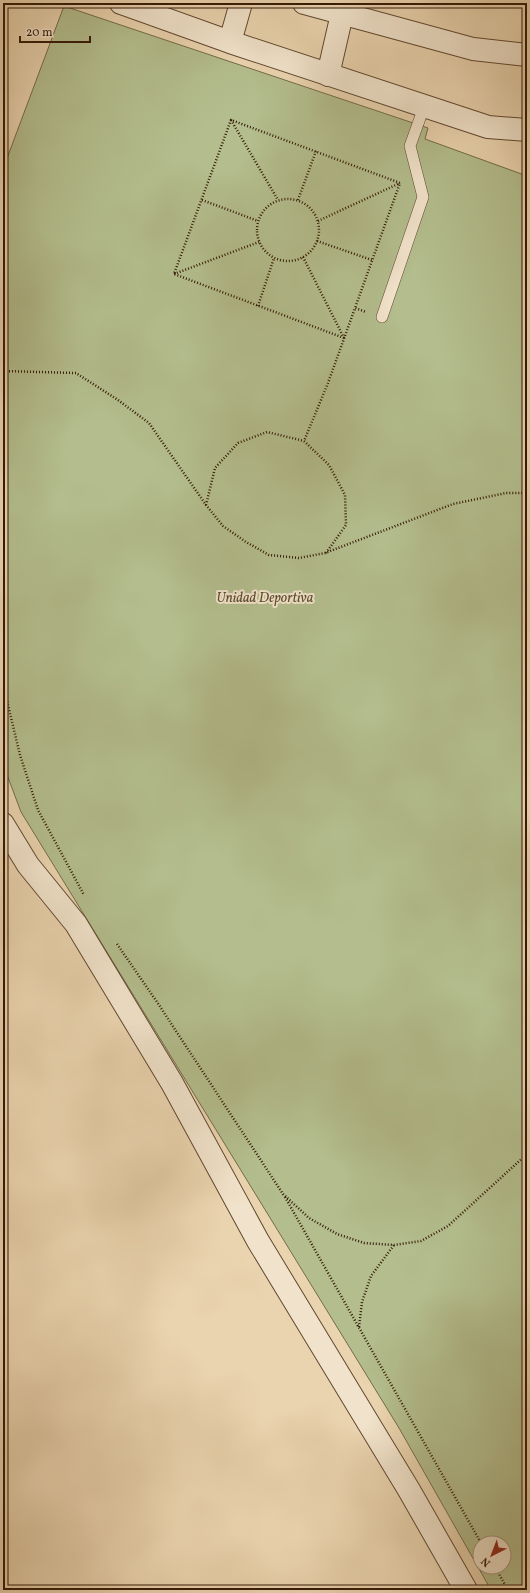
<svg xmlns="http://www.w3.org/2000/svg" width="530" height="1593" viewBox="0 0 530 1593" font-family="Vollkorn,serif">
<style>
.green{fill:#b3bd8d;stroke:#746b4a;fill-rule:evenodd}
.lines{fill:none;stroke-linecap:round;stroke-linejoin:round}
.service-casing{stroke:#624830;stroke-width:12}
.minor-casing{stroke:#624830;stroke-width:24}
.tertiary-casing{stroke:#624830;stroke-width:24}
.path{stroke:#341906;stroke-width:2.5;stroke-dasharray:1 2;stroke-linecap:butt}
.service{stroke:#f1e3cb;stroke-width:11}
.minor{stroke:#f1e3cb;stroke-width:22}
.tertiary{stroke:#f1e3cb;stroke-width:22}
.labels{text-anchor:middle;stroke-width:4;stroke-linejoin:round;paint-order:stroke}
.park-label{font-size:14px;font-style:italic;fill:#5a4a2e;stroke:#f1e3cb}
</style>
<rect width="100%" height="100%" fill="#ead4af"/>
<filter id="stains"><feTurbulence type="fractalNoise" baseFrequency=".005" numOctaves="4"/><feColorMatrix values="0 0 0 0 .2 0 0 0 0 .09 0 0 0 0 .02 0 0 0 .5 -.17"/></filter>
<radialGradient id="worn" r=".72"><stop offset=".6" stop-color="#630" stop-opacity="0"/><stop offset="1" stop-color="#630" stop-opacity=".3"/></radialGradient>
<!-- green -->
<path class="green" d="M64,6L428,128L425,139L527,176V1590H491L399,1428L21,812L3,764V274L5,272L3,260V169ZM480,1543H504V1567H480Z"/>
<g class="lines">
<!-- service casing -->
<g class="service-casing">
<path id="service" d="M382,317L423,197L410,146L424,107"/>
</g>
<!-- minor casing -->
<g class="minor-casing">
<path id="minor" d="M121,3L230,42L488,127L527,130
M230,42L241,3
M328,75L342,14
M3,824L28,865L76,924L172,1083L258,1241L409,1490L466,1590"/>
</g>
<!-- tertiary casing -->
<g class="tertiary-casing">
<path id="tertiary" d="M304,3L473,49L527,55"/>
</g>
<!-- path -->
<path class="path" d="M231,120L278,200
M257 230a31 31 0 1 1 62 0a31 31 0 1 1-62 0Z
M202,200L258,221
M298,200L316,151
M318,221L400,183
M317,241L372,260
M303,257L344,338
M174,274L259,242
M258,306L274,258
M344,338L174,274L231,120L400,183L355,308
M3,371L76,373L118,400L149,423L206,505L223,526L246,542L269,555L299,558L325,553L453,504L506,493H527
M206,505L215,468L238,443L267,432L304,441
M326,553L346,525L345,495L329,465L304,441L328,383L355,308L366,312
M3,684L20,755L38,810L84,895
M117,944L157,1002L283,1194L309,1218L337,1234L364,1243L394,1245L421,1241L448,1226L527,1154
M285,1197L481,1543
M359,1327L362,1302L371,1276L394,1245
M495,1567L508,1590"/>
<!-- service -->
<use href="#service" class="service"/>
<!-- minor -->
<use href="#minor" class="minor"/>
<!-- tertiary -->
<use href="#tertiary" class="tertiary"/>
</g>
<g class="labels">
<!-- park labels -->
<g class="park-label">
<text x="265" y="602">Unidad Deportiva</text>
</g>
</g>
<!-- margin -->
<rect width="530" height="1593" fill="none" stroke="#ead4af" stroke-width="16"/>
<rect x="4" y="4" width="522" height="1585" fill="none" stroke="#341906" stroke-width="2"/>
<rect x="8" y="8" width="514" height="1577" fill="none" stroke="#341906"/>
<!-- north arrow -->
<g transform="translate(492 1555) rotate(222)"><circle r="19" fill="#f1e3cb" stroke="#a5927c"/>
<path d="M0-3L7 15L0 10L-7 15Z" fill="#8f2418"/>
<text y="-6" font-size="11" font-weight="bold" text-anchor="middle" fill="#341906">N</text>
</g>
<!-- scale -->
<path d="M20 36v6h70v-6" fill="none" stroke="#341906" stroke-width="2"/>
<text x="26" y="36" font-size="12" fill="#341906" stroke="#f1e3cb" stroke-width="3" paint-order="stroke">20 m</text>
<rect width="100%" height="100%" filter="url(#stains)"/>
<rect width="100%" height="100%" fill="url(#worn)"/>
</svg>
